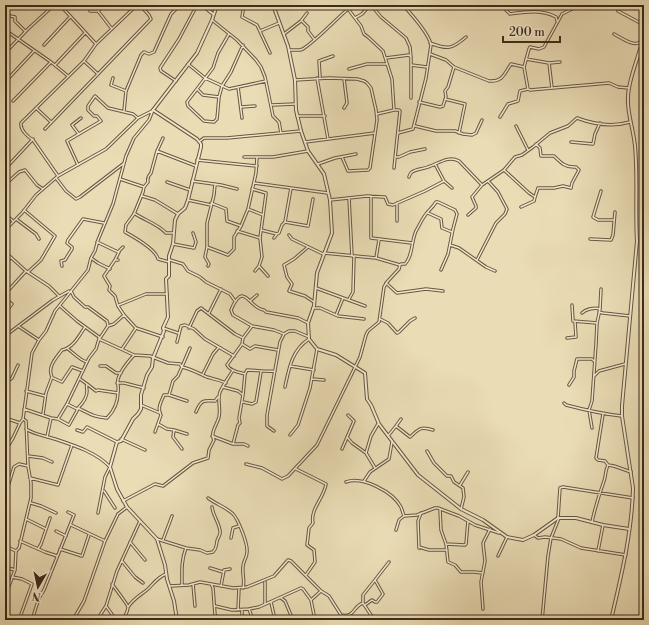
<svg xmlns="http://www.w3.org/2000/svg" width="649" height="625" viewBox="0 0 649 625" font-family="'Libre Bodoni',serif">
<style>
.lines{fill:none;stroke-linecap:round;stroke-linejoin:round}
.minor-casing{stroke:#68573f;stroke-width:3.5}
.tertiary-casing{stroke:#68573f;stroke-width:4}
.minor{stroke:#f1e8cf;stroke-width:1.5}
.tertiary{stroke:#f1e8cf;stroke-width:2}
</style>
<rect width="100%" height="100%" fill="#eadcb5"/>
<filter id="stains"><feTurbulence type="fractalNoise" baseFrequency=".005" numOctaves="4"/><feColorMatrix values="0 0 0 0 .2 0 0 0 0 .09 0 0 0 0 .02 0 0 0 .5 -.17"/></filter>
<radialGradient id="worn" r=".72"><stop offset=".6" stop-color="#630" stop-opacity="0"/><stop offset="1" stop-color="#630" stop-opacity=".3"/></radialGradient>
<g class="lines">
<!-- minor casing -->
<g class="minor-casing">
<path id="minor" d="M60,5L96,44
M244,5L242,17L257,25L270,53
M345,5L361,26L364,34L368,37L383,51L392,79L394,110
M371,5L381,17L406,38L410,47L411,58V98
M506,10L510,14C525,12 542,9 556,17L557,21
M90,11H98L112,29
M98,11L104,5
M618,11L644,25
M5,15L15,17V21L25,31
M355,18L362,14L370,5
M212,20L237,40L256,60L261,67L265,77L273,116L279,122L281,133
M302,21L308,27V31L314,39
M5,30L51,62L68,76
M260,31L279,23
M229,34L218,53L213,68L187,102L188,106L204,121L214,122L217,119L219,97L222,86L231,72L243,45
M284,34L301,21L307,13
M614,34C622,38 633,47 641,42L642,44
M640,42L644,26
M430,43C448,50 452,49 466,37
M44,45L70,17
M289,50H300L303,49C319,38 333,22 348,9
M5,53L28,29L54,5
M430,54L446,60L454,67L489,81C503,82 504,74 511,64L524,67L528,89L530,90L609,83L618,87L629,88
M386,58L409,55L411,57
M526,59L549,63L560,62
M85,62L98,74
M549,63L552,88
M188,64L205,78L229,89L266,81
M55,65L85,33
M411,65L427,67
M524,67L529,49L530,47L539,49L544,47L562,14L580,5
M349,69L367,64H387
M320,77L319,61L333,56
M113,78L111,85L126,91
M317,78L328,139
M344,79L347,103L344,108
M295,80L329,78L357,79L364,81L367,83L371,88L376,110L377,120L370,168L368,170L348,171L342,157
M176,81L161,71L160,68L179,39L197,5
M5,82L34,51
M238,87L242,118
M197,89L203,95L219,97
M445,99L465,104L459,133
M13,101L51,62
M419,102L440,107L443,106L446,97L445,91L448,87L454,67
M272,105L295,104
M241,107L255,106
M36,108L51,122
M124,111L126,91L141,55L144,52L149,54L154,52L171,14L180,5
M377,114L394,110H399L400,111L394,168
M297,116H325
M500,117L508,104L518,101L520,91L528,89
M415,126L436,131H455L463,134L472,135L476,133L482,120
M516,126L528,150
M45,129L151,19L149,15L140,5
M78,133L72,125L81,118
M398,133L413,129L426,78L431,45C429,33 411,14 403,5
M163,138L157,151L151,173C148,176 147,178 148,182L144,187L143,192L134,214L126,225L125,232C134,237 156,249 158,259L169,262
M200,141L204,138H227L301,131
M305,142L375,133
M571,142L593,144L595,134L600,123
M157,151L196,166
M244,157H273L308,151
M396,157H399L410,152L425,149
M197,160L257,166
M318,164L335,158L356,154
M435,164L444,181L452,188
M78,165L67,141L101,121L97,116H94L88,110V106L95,96L108,108L133,114L138,118
M5,169L33,139
M504,170L529,193L535,197L534,201L521,207
M58,176L33,140C28,137 20,130 21,123L84,61L96,44L137,5
M409,177C410,174 410,173 412,172C416,169 423,169 428,167C438,164 448,155 459,161L482,185
M56,178L66,191L76,199L80,197L123,164
M120,179L144,187
M9,181L19,172L25,170L37,185L43,189
M192,181L221,185L237,189
M167,182L190,190
M254,183L328,193
M252,189L266,193V194L260,238L262,257L259,266L255,271
M601,191L593,217L598,220H614
M142,196L155,200L178,214
M371,196V238L412,243
M535,197L538,188H554L563,186L571,188L572,183L579,170L576,167C566,168 561,163 554,156H541L540,148L536,144
M349,198L352,256
M188,200L211,205
M330,200L367,196L384,197H385L388,204L393,205L425,191L444,181
M211,203L226,209L227,221L241,226
M248,209L263,215
M24,210L55,236L41,260L28,272
M134,213C144,220 158,224 166,233H173
M428,213L441,219L442,228L452,232
M5,214L13,221
M468,215L476,208V206L472,197L482,185L504,170L515,157L522,155L533,147L550,133L568,126L577,118C593,124 613,127 630,122
M16,219L36,234L39,239
M397,221V203
M285,222L308,226L313,199
M5,230L22,213L36,195L58,176L106,149L138,118L152,111
M261,230L277,234L279,233L282,225L285,222L291,188
M237,231L260,238
M289,235L292,239L323,254
M274,238L277,234
M590,239L611,240L613,235L615,212
M97,242L118,252L123,247
M173,244L194,248L196,242L193,233
M450,245L459,248L486,267L495,271
M207,247L228,255L234,249V237L241,226L248,209L256,173L257,157
M308,247L294,259L284,265L287,277L292,284L289,291L305,296L314,302
M5,252L26,271L49,286L59,296
M324,253L376,258L400,265L401,264H405C413,256 411,242 416,231C419,226 422,219 426,214C429,210 433,207 436,202H438L455,210L457,214L453,229L448,254L441,270
M91,258L98,263L110,269
M376,258L379,240
M115,260L119,252
M118,260H115L104,276L110,286L109,290L115,296L118,306L124,315L136,328L163,337
M170,260L183,264L188,271L200,277L206,282L230,294L235,301
M477,260L496,223L505,214L507,209L498,192L488,181
M5,266L8,260L11,258
M62,266L61,261L65,260L72,249V247L67,243L68,240L83,219L104,223
M208,266L209,264L205,257L207,247V223L214,195L215,184
M259,266L268,276
M386,283L397,293L426,289L443,291
M316,288L365,306
M71,291L74,297L85,307H88L107,321L108,326L114,324L124,315
M5,294L26,271
M5,299L12,304L5,313
M349,299L353,292L354,256
M250,301L257,295
M119,305L146,294H167
M572,305L573,321L597,323
M60,306L77,321L99,337V339L134,355L150,356L168,363L180,364L182,367C191,369 198,373 207,377C213,379 220,380 226,383
M313,308H320L338,316L364,319
M599,312L603,313L630,316
M209,313L221,289
M582,313C586,309 595,307 600,309
M336,315L343,298
M380,319L388,323L397,333L399,332L410,321L415,318
M18,326L39,340
M163,328L178,333
M189,328L197,311L201,308L235,334L243,338
M284,334L274,330L252,326L233,315L231,310C244,279 249,309 264,310L266,312L298,318L308,323
M5,336L53,300L69,291
M100,338L108,326
M567,338L576,337L575,322
M177,342L181,326L185,325L194,329L205,339L234,356
M242,344L250,349L255,346L278,350
M68,349C74,353 79,360 87,362
M122,349L136,328
M100,366H106L116,373H121
M290,366L314,370
M203,374L213,354L219,347
M245,374C238,372 230,371 227,365L242,344L243,338L252,326
M594,376L599,371L625,364
M53,378L62,382L72,367L83,371
M312,379L324,380
M5,383L12,378L18,365
M117,383H124L144,388
M87,384L96,391L98,390L118,393
M569,385L574,377V371L577,359H592L594,361
M223,387L238,391L243,395L239,418L240,423L238,425L233,444
M285,387C289,368 292,350 309,339
M26,391L45,396
M243,395L245,374L247,370C256,370 265,372 275,371
M187,401L169,395L173,381L178,376L190,348
M243,402L252,404L256,402L261,372
M564,403L566,405C585,410 603,414 622,416
M67,404L77,409L78,408C90,414 94,417 107,418C114,411 118,401 118,392C119,387 117,383 118,379C121,369 128,362 134,355
M141,405L160,413
M78,408C82,404 87,397 87,391C87,389 86,387 87,384L80,379
M24,409L51,418L58,419L67,404L89,358L96,349L99,339
M196,412C201,400 203,400 215,401L218,397
M43,414L46,393L52,377C47,367 56,358 62,350C73,348 79,336 85,327
M603,414L596,458L598,460L605,461L608,465
M5,418L20,423L23,419
M58,419L69,425L78,409
M158,424L167,429L174,430L187,434
M396,426L401,419
M592,428L589,410L592,401L596,344L597,323L600,309L601,289
M26,429C35,435 47,436 58,440C76,446 97,453 110,467L105,477L98,513
M77,430L83,432L87,427L117,442
M174,430L173,437L182,449
M274,431L267,426V415L280,342L284,334L289,331H295L309,337
M155,432L161,415C157,408 161,402 164,395H169
M290,435L298,425L310,388L317,349
M212,436L233,444H244L248,446
M388,436L396,426L410,437C419,429 420,426 433,430
M47,437L51,418
M347,437L352,443L366,453L371,436L378,424
M121,439L145,450
M342,449L354,421L348,415
M5,451L13,438L20,423
M427,451L434,463L447,476H451L454,482L463,488L464,497L461,509
M366,453L375,468
M28,456L43,458L52,462
M246,464L262,468L282,479L288,476L317,445L360,357L366,335L368,331L379,322L384,287L387,282L399,269L400,265
M296,469L326,484C324,498 310,509 313,523L309,528L307,545L314,550L315,562L306,575
M30,478L58,485L72,445
M364,481L370,472L389,459L392,442
M346,482C363,476 393,492 401,507C402,510 403,513 404,516L417,515L435,508H438L459,516L475,525L499,533
M460,485L468,472
M104,491L115,508
M5,496L14,467L19,464L28,466
M208,498C216,504 225,507 232,513C238,518 248,544 247,552C247,558 243,561 243,567C242,574 245,580 243,588
M123,501L155,484L163,486L193,463L208,458L209,450L214,440C210,432 217,425 219,417C221,408 217,400 220,392C223,385 229,377 233,370
M31,503L41,506L56,513
M440,509L441,530L446,544L448,562L455,565L461,572H474L483,573
M421,513L418,521L419,548V547L429,550H447
M558,518L560,488L563,487L633,498
M26,519L46,529
M592,522C595,508 599,495 604,481C606,476 605,471 608,465L614,466L631,472
M71,525L105,541
M396,530L399,520L404,516
M56,531L66,536
M534,535L538,538L545,537L561,539L581,548L626,555
M231,538L233,528L239,526
M157,539L186,548L200,550L207,553L213,552C217,548 216,546 217,541C218,537 221,535 220,531C219,522 213,516 212,507
M163,540L172,516
M20,541L45,552L57,556
M130,542L145,560
M446,544L465,545L466,544L468,521
M5,546L16,551
M38,549L41,544L50,518
M60,549L82,556L89,535
M598,551L603,525
M498,556L507,537
M122,561L135,577L143,583
M5,567L15,570
M210,568L223,572
M12,577L22,579L32,584L19,620
M265,582V604
M112,584C115,588 128,605 128,607C128,611 125,616 123,620
M193,584L195,606
M211,584L213,588L215,615L221,620
M182,585C182,572 181,560 186,548
M170,586L189,585L200,582L233,588L247,587L274,576L288,560L291,561L321,591L329,596L341,615C355,618 353,606 363,603L371,615L376,620
M221,586L224,570L230,569
M5,597L15,570L16,551L19,548L31,498V483L28,466L26,421L23,419L32,353L39,340L46,331L55,311L88,270L91,258L95,251L98,240L113,204L126,156L134,138L149,120L153,110
M281,598L285,601L293,620
M311,600L321,591
M271,602L275,620
M363,602V595L375,580
M365,605L372,600L375,602H377L383,594L375,580L389,562
M106,606L116,620
M215,606L232,610L249,609
M128,607C134,598 141,595 148,589C154,583 158,577 166,574
M483,609L481,582L485,561L483,543L490,529
M238,610L239,588
M32,620L39,598L44,590L74,515L68,512
M73,620L84,601L105,541L118,514L127,507
M97,620L106,606L117,571L140,521
M242,620V610
M253,620L249,609L259,607L301,588L303,589L311,600L315,620
M542,620L548,556L551,538L559,518"/>
</g>
<!-- tertiary casing -->
<g class="tertiary-casing">
<path id="tertiary" d="M202,5L213,14
M273,5L288,46L295,80L296,110L301,131L308,151L324,174L330,200L332,233L317,273L314,306L308,323L309,339L317,349L336,355L365,373L367,399L371,405L379,424L418,475L461,509L483,520L507,537L523,540L534,535L558,518H576L603,525L629,529
M177,620L174,601L167,579L165,565L157,539L127,507L117,489L110,467L117,442L121,441L133,419L138,414L141,409V395L147,375L152,367L153,358L164,331L163,328L168,317L166,279L169,276V256L173,244L175,220L178,214L185,208L188,200L201,147V144L197,139L153,110L197,53L212,20L217,5
M611,620C621,577 632,533 633,488L622,416V406L637,241C635,209 638,178 635,146C633,126 625,108 629,88C632,70 640,53 644,35"/>
</g>
<!-- minor -->
<use href="#minor" class="minor"/>
<!-- tertiary -->
<use href="#tertiary" class="tertiary"/>
</g>
<!-- margin -->
<rect width="649" height="625" fill="none" stroke="#eadcb5" stroke-width="20"/>
<rect x="6" y="6" width="637" height="613" fill="none" stroke="#3c2b18" stroke-width="2"/>
<rect x="10" y="10" width="629" height="605" fill="none" stroke="#3c2b18"/>
<!-- north arrow -->
<g transform="translate(38 587) rotate(189)" stroke="#f1e8cf" stroke-width="3" paint-order="stroke">
<path d="M0-3L7 15L0 10L-7 15Z" fill="#3c2b18"/>
<text y="-6" font-size="11" font-weight="bold" text-anchor="middle" fill="#3c2b18">N</text>
</g>
<!-- scale -->
<path d="M503 36v6h57v-6" fill="none" stroke="#3c2b18" stroke-width="2"/>
<text x="509" y="36" font-size="12" fill="#3c2b18" stroke="#f1e8cf" stroke-width="3" paint-order="stroke">200 m</text>
<rect width="100%" height="100%" filter="url(#stains)"/>
<rect width="100%" height="100%" fill="url(#worn)"/>
</svg>
